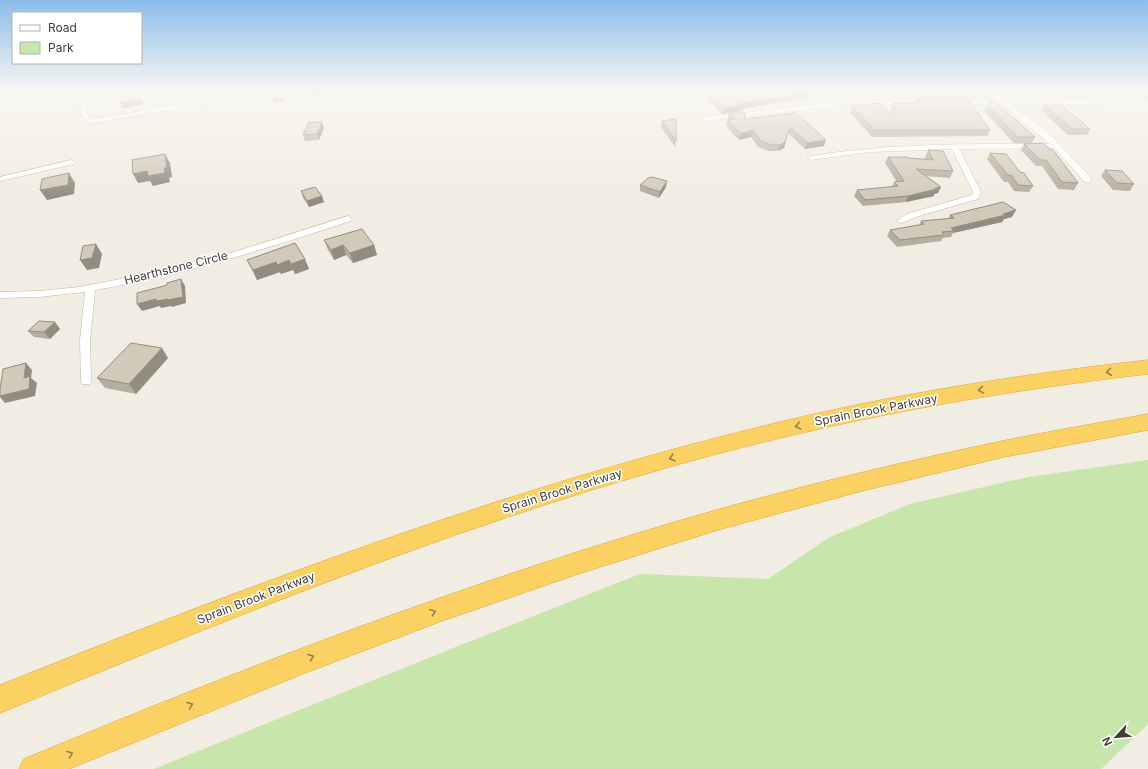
<svg xmlns="http://www.w3.org/2000/svg" width="1148" height="769" viewBox="0 0 1148 769" font-family="Inter,sans-serif">
<style>
.green{fill:#c8e5ab}
.lines{fill:none;stroke-linecap:round;stroke-linejoin:round}
.street-casing{stroke:#bfb8a8;stroke-width:1}
.highway-casing{stroke:#daa533;stroke-width:1}
.street{fill:#fff;fill-rule:evenodd}
.highway{fill:#fcd163;fill-rule:evenodd}
.wall{fill:#b5ad9e}
.shaded-wall{fill:#938d81}
.building{fill:#d2c9b8;stroke:#938d81}
.oneway{stroke:#968049}
.labels{text-anchor:middle;stroke-width:3;stroke-linejoin:round;paint-order:stroke}
.street-label{font-size:12px;fill:#423d33;stroke:#fff}
</style>
<rect width="100%" height="100%" fill="#f1ede2"/>
<!-- green -->
<path class="green" d="M1148,460V724L1101,769H154L458,646L640,574L768,579L828,538L910,504L1028,477Z"/>
<g class="lines">
<!-- street casing -->
<g class="street-casing">
<path id="street" d="M34,91H46L43,93L0,101V97Z
M77,91H83L88,116L94,119L257,91H270L267,93L93,123L82,117Z
M825,91H832L846,101L928,100L931,102L928,104L845,105L706,121L703,119L706,117L839,102Z
M987,91H994L1006,100L1105,101L1106,102L1103,104H1011L1050,134L1091,178V182H1085L1054,148L959,149L981,192L978,199L922,215L901,223L898,222L897,220L907,214L972,195L973,192L952,149L871,152L811,160L807,158L811,156C890,143 970,144 1050,144L1002,104H956L953,102L956,100H997Z
M71,160L75,162L74,164L0,181V177Z
M348,216L352,219L351,221C267,248 182,276 95,290L90,340L91,381L90,384H82L81,381L80,340L85,292L39,297L0,298V292L39,291L79,287L157,272L231,253Z"/>
</g>
<!-- highway casing -->
<g class="highway-casing">
<path id="highway" d="M1148,360V374C990,392 834,421 680,464C447,529 223,621 0,713V685C255,583 512,486 780,422C901,393 1024,374 1148,360Z
M1148,414V430L1004,457L862,491L721,529L581,573L442,621L305,673L69,769H19L24,759C252,664 483,576 720,509C813,483 908,461 1002,441C1051,431 1099,423 1148,414Z"/>
</g>
<!-- street -->
<use href="#street" class="street"/>
<!-- highway -->
<use href="#highway" class="highway"/>
</g>
<!-- wall -->
<path class="wall" d="M676,91H814L813,96L742,109V111L722,114L700,92L680,95Z
M901,91H974L973,93L967,98L908,99Z
M1056,91H1098L1097,94L1085,95L1083,98H1068Z
M1137,91H1148V100Z
M916,100L990,130L987,136L872,137L850,112L852,106L891,114L892,112L890,109L892,103H915Z
M1044,104L1090,129L1087,135H1068L1041,110Z
M987,105L1035,137L1032,143H1014L984,111Z
M796,113L824,146L805,149L788,133L784,148L778,151H769L758,147L751,137L739,140L726,126L729,114L745,119Z
M662,121L676,141L675,147L661,127Z
M324,128L319,140L305,141L303,135Z
M1024,144L1078,183L1074,190L1058,189L1042,166H1036L1021,150Z
M928,150L953,171L950,178L926,176L938,193L934,194V196L906,202L863,206L854,196L857,190L892,187L894,182H897L885,163L888,157L926,159L925,157Z
M990,153L1020,172L1033,186L1029,192L1014,191L1008,182H1004L987,159Z
M1105,170L1134,184L1130,191L1113,190L1101,176Z
M640,185L666,187L659,198L640,191Z
M301,191L324,202L309,207L303,198Z
M950,215L1012,217L1004,219L1002,222L953,233L951,237L943,238L941,241L897,247L887,236L890,230L919,225L921,221L948,219Z
M324,240L374,245L377,255L353,263L346,255L334,260L328,250Z
M295,243L309,269L295,274L293,270L281,274L280,272L257,280L247,260Z
M55,322L60,329L50,339L34,337L28,331Z
M168,358L136,394L105,388L97,378Z"/>
<!-- shaded-wall -->
<path class="shaded-wall" d="M137,91H138L143,104L123,109L120,103Z
M181,91H211L184,96Z
M307,91H343L309,97Z
M681,91H700V92L680,95Z
M811,91H814L813,96L742,109V111L722,114L723,108L742,103Z
M971,91H974L973,93L967,98L969,92Z
M1083,91H1098L1097,94L1085,95L1087,92Z
M283,95L285,101L274,103L272,97Z
M322,122L324,128L319,140L317,134Z
M790,127L784,148L778,151L780,145Z
M753,130L751,137L739,140L740,134Z
M826,140L824,146L805,149L807,143Z
M165,154L170,163L172,177L169,178L170,182L153,186L150,181L138,183L133,174L164,168Z
M69,173L75,183L74,194L47,200L40,190Z
M667,181L666,187L659,198L660,192Z
M941,187L938,193L934,194V196L906,202L908,196Z
M322,196L324,202L309,207L307,201Z
M1016,210L1012,217L1004,219L1002,222L953,233L954,231L951,228Z
M96,244L102,254L99,268L87,270L80,260Z
M343,245L346,255L334,260L331,250Z
M374,245L377,255L353,263L350,253Z
M305,259L309,269L295,274L291,264Z
M289,260L293,270L281,274L277,265Z
M276,262L280,272L257,280L253,270Z
M181,279L185,286L186,303L172,307L171,306L161,308L160,306L142,311L137,304Z
M55,322L60,329L50,339L44,332Z
M162,348L168,358L136,394L129,384Z
M26,363L32,370L31,378L37,383L35,396L5,403L0,397V396L24,378Z"/>
<!-- building -->
<path class="building" d="M120,91H137L140,98L120,103Z
M270,91H281L283,95L272,97Z
M705,91H812L742,103L743,105L723,108Z
M908,91H971L969,92L910,93Z
M1069,91H1085L1087,92H1072Z
M968,99L990,130H874L852,106L880,103L891,114L896,109L892,103H919L916,100Z
M992,99L1035,137H1018L987,105Z
M1044,104H1060L1090,129H1072Z
M744,112L745,119L796,113L826,140L807,143L790,127L785,142L780,145H771L760,140L753,130L740,134L728,120L734,119L729,114Z
M676,119V141L662,121Z
M309,122H322L317,134L303,135Z
M1043,143L1051,150H1053L1078,183L1062,182L1046,160H1040L1024,144Z
M928,150L943,151L953,171L916,169L941,187L935,188L937,189L908,196L865,200L857,190L898,186L894,182L904,181L888,157H907L909,158L933,160Z
M990,153L1006,154L1020,172L1024,173L1033,186L1018,185L1012,176L1008,175Z
M165,154L167,168H164L165,173L148,176L147,171L133,174L132,160Z
M1105,170L1122,171L1134,184L1117,183Z
M69,173L68,185L40,190L42,179Z
M652,177L667,181L660,192L640,185L648,178Z
M315,187L322,196L307,201L301,191Z
M1003,202L1016,210L1003,214L1006,215L951,228L954,231L942,232L944,235L900,240L890,230L924,224L921,221L954,218L950,215Z
M362,229L374,245L350,253L343,245L331,250L324,240Z
M295,243L305,259L291,264L289,260L277,265L276,262L253,270L247,260Z
M96,244L92,258L80,260L83,246Z
M181,279L183,297L168,300V299L157,301L156,299L137,304V293L160,287L167,285V283Z
M39,321L55,322L44,332L28,331Z
M131,343L162,348L129,384L97,378Z
M26,363L24,378L30,376L29,389L0,396V389L3,369Z"/>
<!-- one-way arrows -->
<defs><path id="oneway-chevron" d="M-2-3.5L2.5 0L-2 3.5" fill="none" stroke-width="1.6" stroke-linecap="round" stroke-linejoin="round"/></defs>
<g class="oneway">
<use href="#oneway-chevron" transform="translate(1109 372) rotate(173)"/>
<use href="#oneway-chevron" transform="translate(981 390) rotate(171)"/>
<use href="#oneway-chevron" transform="translate(798 426) rotate(167)"/>
<use href="#oneway-chevron" transform="translate(672 458) rotate(164)"/>
<use href="#oneway-chevron" transform="translate(433 612) rotate(-20)"/>
<use href="#oneway-chevron" transform="translate(311 657) rotate(-21)"/>
<use href="#oneway-chevron" transform="translate(190 705) rotate(-22)"/>
<use href="#oneway-chevron" transform="translate(70 754) rotate(-23)"/>
</g>
<!-- sky -->
<linearGradient id="sky" x2="0" y2="1"><stop stop-color="#8abcea"/><stop offset="0.46" stop-color="#f9f7f2"/><stop offset="1" stop-color="#f9f7f2" stop-opacity="0"/></linearGradient>
<rect width="1148" height="198" fill="url(#sky)"/>
<g class="labels">
<!-- street labels -->
<g class="street-label">
<text transform="translate(176 268) rotate(-14)" y="4">Hearthstone Circle</text>
<text transform="translate(876 410) rotate(-11)" y="4">Sprain Brook Parkway</text>
<text transform="translate(562 491) rotate(-17)" y="4">Sprain Brook Parkway</text>
<text transform="translate(256 598) rotate(-21)" y="4">Sprain Brook Parkway</text>
</g>
</g>
<!-- legend -->
<rect x="12" y="12" width="130" height="52" fill="#ffffff" stroke="#b3b1ad"/>
<rect x="20" y="25" width="20" height="6" fill="#ffffff" stroke="#b3b1ad"/>
<text x="48" y="32" font-size="12" fill="#423d33">Road</text>
<rect x="20" y="42" width="20" height="12" fill="#c8e5ab" stroke="#b3b1ad"/>
<text x="48" y="52" font-size="12" fill="#423d33">Park</text>
<!-- north arrow -->
<g transform="translate(1116 737) rotate(244)" stroke="#ffffff" stroke-width="3" paint-order="stroke">
<path d="M0-3L7 15L0 10L-7 15Z" fill="#423d33"/>
<text y="-6" font-size="11" font-weight="bold" text-anchor="middle" fill="#423d33">N</text>
</g>
</svg>
